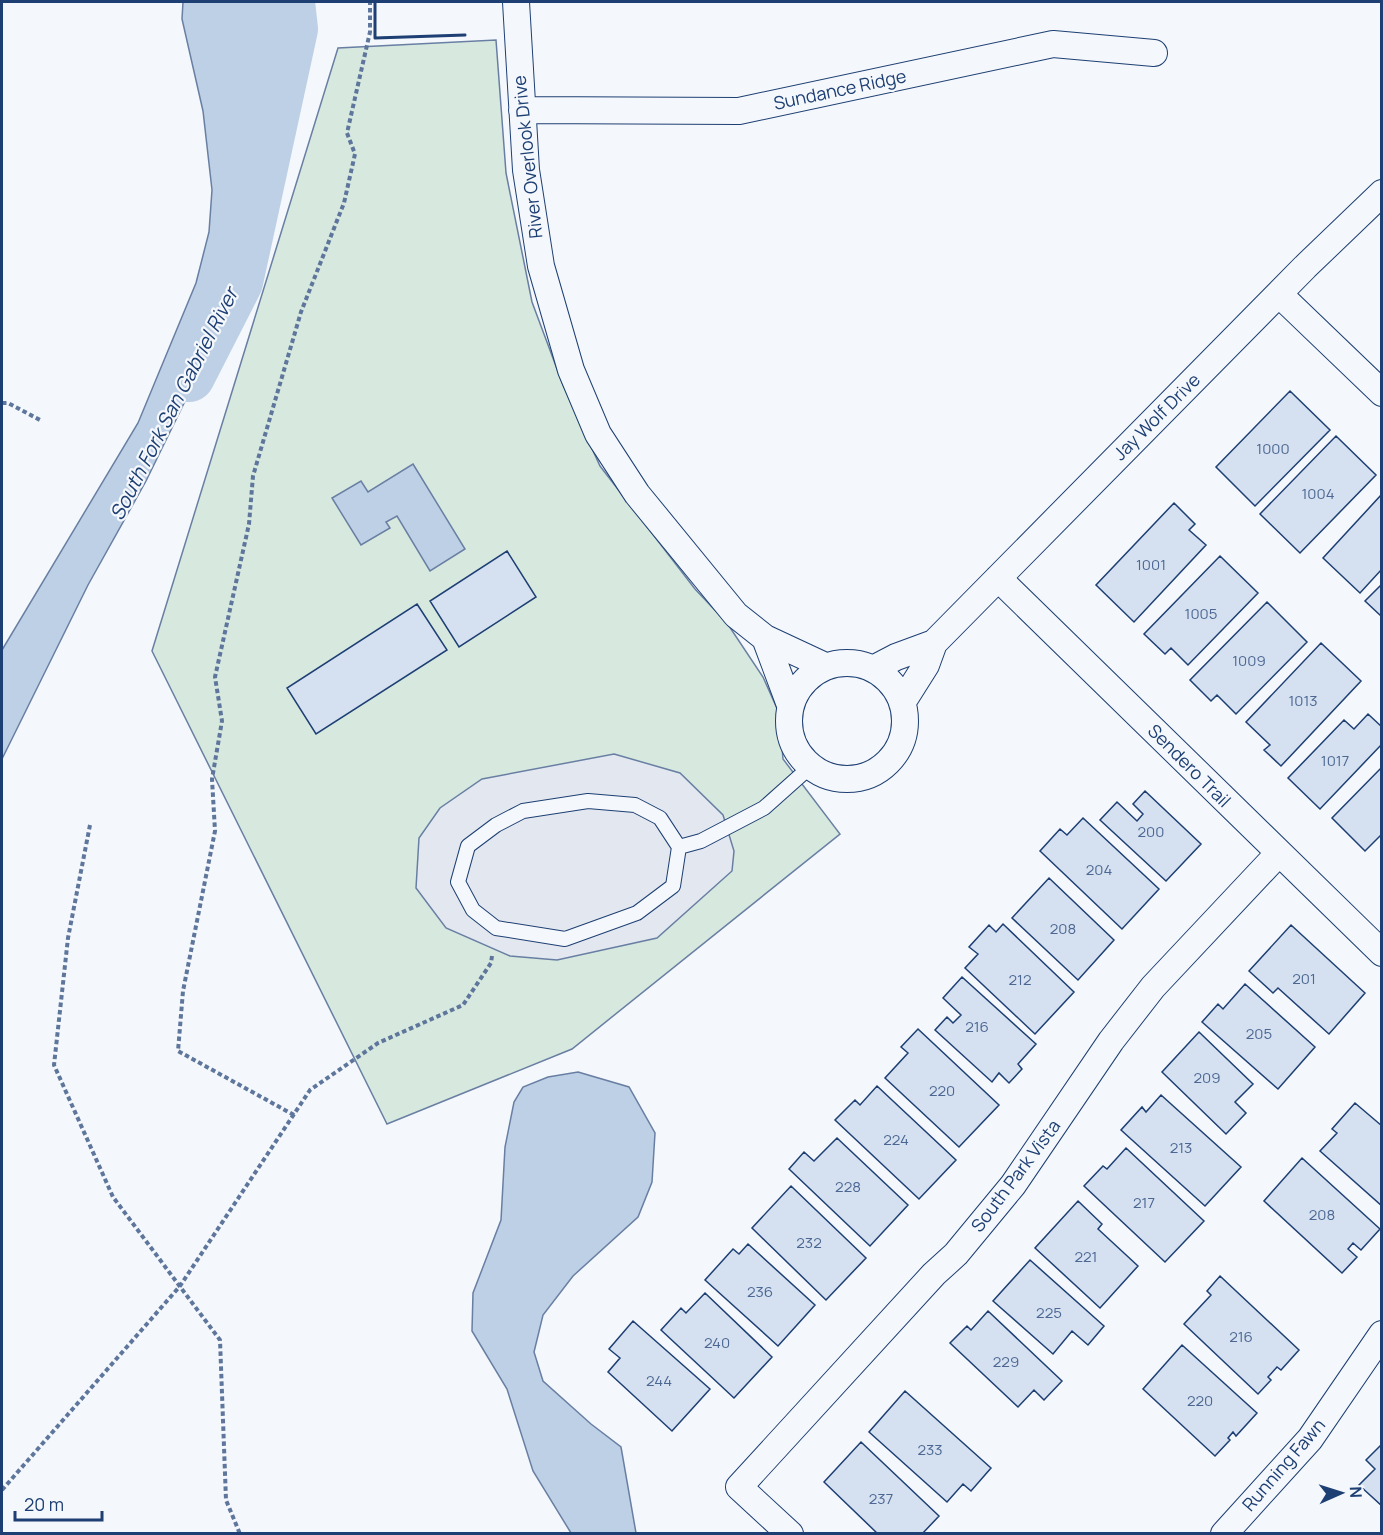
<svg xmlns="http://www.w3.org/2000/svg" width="1383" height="1535" viewBox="0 0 1383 1535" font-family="Manrope,sans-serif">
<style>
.green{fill:#d7e8df;stroke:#687fa3;stroke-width:1.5}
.parking{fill:#e3e8f0;stroke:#687fa3;stroke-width:1.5}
.water{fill:#bed0e5;stroke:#687fa3;stroke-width:1.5}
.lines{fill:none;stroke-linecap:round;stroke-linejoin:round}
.river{stroke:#bed0e5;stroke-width:52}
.building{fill:#d5e0f0;stroke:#1d3f73;stroke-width:1.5}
.lane-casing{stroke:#1d3f73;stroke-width:16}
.street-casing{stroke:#1d3f73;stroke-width:28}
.path{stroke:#5e769c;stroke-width:4;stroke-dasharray:4.5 3;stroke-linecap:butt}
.lane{stroke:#f4f7fb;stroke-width:14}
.street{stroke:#f4f7fb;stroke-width:26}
.wall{stroke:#1d3f73;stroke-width:3}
.labels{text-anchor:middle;stroke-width:4.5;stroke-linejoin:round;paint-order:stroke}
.number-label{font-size:15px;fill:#4b6792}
.street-label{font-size:18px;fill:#1d3f73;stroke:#f4f7fb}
.water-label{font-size:20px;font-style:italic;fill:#1d3f73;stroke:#f4f7fb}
</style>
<rect width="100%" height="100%" fill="#f4f7fb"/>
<!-- green -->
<path class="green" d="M496,40L506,173L532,302L563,385L600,466L695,589L727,623L763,677L779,713L783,759L840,834L572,1049L387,1124L152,651L338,48Z"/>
<!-- parking -->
<path class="parking" d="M614,754L680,773L723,815L734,851L732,871L657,938L557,960L510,956L446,928L416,888L419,838L440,808L482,779Z"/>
<!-- water -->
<path class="water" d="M183,2H273V41L263,194L245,254L191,389L146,481L88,585L2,759V650L138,423L196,283L209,232L212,190L203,111L182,19Z
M413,464L465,549L430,571L397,516L386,522L390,528L361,545L332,498L361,481L368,492Z
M578,1072L629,1087L655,1133L652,1182L638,1217L573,1276L543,1315L534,1352L543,1381L591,1424L621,1447L636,1533H571L533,1471L507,1389L472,1331L473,1293L501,1220L505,1147L514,1102L523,1087L548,1077Z"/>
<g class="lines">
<!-- river -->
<path class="river" d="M189,376L237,282L292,29L289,2"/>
</g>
<!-- building -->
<path class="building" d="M1290,391L1330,430L1255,506L1216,467Z
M1336,436L1376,475L1300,553L1260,514Z
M1382,494V569L1360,593L1323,558Z
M1174,503L1195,524L1189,530L1206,545L1134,622L1096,585Z
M507,551L536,597L459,647L430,601Z
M1220,556L1258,593L1188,665L1171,648L1165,654L1144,634Z
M1382,584V615L1381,616L1365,601Z
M1267,602L1307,642L1236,714L1217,695L1211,701L1190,680Z
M417,604L447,650L316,734L287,688Z
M1321,643L1361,681L1281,766L1264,750L1270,745L1246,722Z
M1368,714L1382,727V744L1320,809L1288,778L1344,720L1354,729Z
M1382,767V834L1365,851L1332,818Z
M1145,791L1201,844L1166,881L1100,820L1117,802L1137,821L1143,814L1133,804Z
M1083,818L1159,889L1122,929L1040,851L1060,829L1067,835Z
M1049,878L1114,940L1078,980L1012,918Z
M1003,924L1074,992L1035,1034L965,968L978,954L969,947L989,925L996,932Z
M1291,925L1365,993L1329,1034L1278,988L1273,993L1249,971Z
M962,977L1036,1044L1018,1064L1022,1069L1009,1083L999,1073L992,1082L935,1030L947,1017L953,1023L961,1015L943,998Z
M1245,984L1315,1047L1278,1089L1202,1022L1218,1004L1223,1009Z
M918,1029L999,1105L959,1147L885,1078L908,1053L901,1047Z
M1199,1032L1253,1084L1235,1102L1246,1113L1226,1134L1162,1072Z
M877,1086L956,1160L919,1199L835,1120L855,1100L860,1105Z
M1161,1095L1241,1167L1205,1206L1121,1130L1142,1107L1146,1112Z
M1355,1103L1382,1126V1206L1320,1151L1337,1133L1332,1129Z
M837,1138L908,1205L870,1246L789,1169L804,1152L814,1161Z
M1126,1148L1204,1221L1165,1262L1084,1186L1103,1166L1107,1169Z
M1302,1158L1380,1229L1361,1250L1353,1243L1348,1249L1357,1257L1342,1273L1264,1201Z
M791,1186L866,1258L826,1300L752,1228Z
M1078,1201L1102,1224L1098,1229L1138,1266L1100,1308L1035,1248Z
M748,1244L815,1305L778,1346L705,1280L733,1249L739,1254Z
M1030,1260L1104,1326L1088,1345L1072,1331L1053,1354L993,1301Z
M1220,1276L1299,1350L1281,1370L1277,1367L1268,1377L1271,1380L1258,1394L1184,1324L1211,1295L1207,1291Z
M705,1293L772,1357L734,1398L661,1330L681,1308L686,1313Z
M988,1311L1062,1381L1044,1400L1034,1390L1018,1407L950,1343L967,1326L971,1330Z
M633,1321L710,1389L672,1431L608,1372L620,1358L609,1349Z
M1182,1345L1257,1413L1236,1436L1233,1432L1228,1438L1230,1440L1215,1456L1143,1389Z
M905,1391L991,1468L971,1491L963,1484L947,1502L869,1432Z
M861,1442L939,1516L922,1534H878L824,1482Z
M1382,1444V1506L1359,1485L1375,1469L1366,1460Z"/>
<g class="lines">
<!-- lane casing -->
<g class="lane-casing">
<path id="lane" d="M588,801L635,805L660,818L679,847L673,886L637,913L565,939L496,928L473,910L458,882L468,846L496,825L523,811Z
M679,847L701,841L764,808L810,767"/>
</g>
<!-- street casing -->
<g class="street-casing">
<path id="street" d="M516,2L526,170L541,266L571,370L598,434L637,494L736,615L765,638L825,666
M522,110L739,111L1053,44L1154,53
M1279,294L1382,393
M998,578L1382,953
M765,638L790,705
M789 721a58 58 0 1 1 116 0a58 58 0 1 1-116 0Z
M873,669L896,657L934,643L1305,267L1382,193
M902,703L926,665L934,643
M790,1534L739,1487L934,1274L956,1254L1013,1185L1111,1041L1153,987L1278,854
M1224,1534L1310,1439L1382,1334"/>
</g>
<!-- path -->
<path class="path" d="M2,403H8L40,420
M90,825L68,938L54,1065L113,1197L220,1340L226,1500L240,1534
M294,1115L178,1051L183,991L215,831L212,779L222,721L215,677L249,524L253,476L301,312L344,203L355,154L347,133L370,32V2
M2,1490L180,1286L310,1090L378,1043L463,1005L491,963L492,956"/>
<!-- lane -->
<use href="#lane" class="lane"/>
<!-- street -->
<use href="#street" class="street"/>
<!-- wall -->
<path class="wall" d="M375,2V38L465,35"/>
</g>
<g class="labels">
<!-- number labels -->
<g class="number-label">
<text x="1273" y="454">1000</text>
<text x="1318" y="499">1004</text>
<text x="1151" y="570">1001</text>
<text x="1201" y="619">1005</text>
<text x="1249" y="666">1009</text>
<text x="1303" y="706">1013</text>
<text x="1335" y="766">1017</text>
<text x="1151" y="837">200</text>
<text x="1099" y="875">204</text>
<text x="1063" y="934">208</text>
<text x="1304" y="984">201</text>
<text x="1020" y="985">212</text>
<text x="977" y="1032">216</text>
<text x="1259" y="1039">205</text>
<text x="1207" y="1083">209</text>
<text x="942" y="1096">220</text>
<text x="896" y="1145">224</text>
<text x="1181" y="1153">213</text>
<text x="848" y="1192">228</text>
<text x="1144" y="1208">217</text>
<text x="1322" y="1220">208</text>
<text x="809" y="1248">232</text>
<text x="1086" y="1262">221</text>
<text x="760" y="1297">236</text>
<text x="1049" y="1318">225</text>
<text x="1241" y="1342">216</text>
<text x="717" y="1348">240</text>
<text x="1006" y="1367">229</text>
<text x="659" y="1386">244</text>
<text x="1200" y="1406">220</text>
<text x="930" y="1455">233</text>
<text x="881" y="1504">237</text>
</g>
<!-- street labels -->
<g class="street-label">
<text transform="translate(840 90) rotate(-12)" y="6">Sundance Ridge</text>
<text transform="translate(528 157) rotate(-96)" y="6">River Overlook Drive</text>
<text transform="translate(1157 417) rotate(-45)" y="6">Jay Wolf Drive</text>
<text transform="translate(1189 766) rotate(45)" y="6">Sendero Trail</text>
<text transform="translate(1016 1176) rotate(-53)" y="6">South Park Vista</text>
<text transform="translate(1284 1465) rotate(-49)" y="6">Running Fawn</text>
</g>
<!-- water labels -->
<g class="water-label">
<text transform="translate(174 404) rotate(-63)" y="7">South Fork San Gabriel River</text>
</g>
</g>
<!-- border -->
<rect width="1383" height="1535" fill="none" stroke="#1d3f73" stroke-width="6"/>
<!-- north arrow -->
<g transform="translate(1341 1493) rotate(87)" stroke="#f4f7fb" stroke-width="4.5" paint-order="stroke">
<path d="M0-4.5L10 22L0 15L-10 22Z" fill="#1d3f73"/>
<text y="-9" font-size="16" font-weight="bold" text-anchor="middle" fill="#1d3f73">N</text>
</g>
<!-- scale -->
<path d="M15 1511v9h87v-9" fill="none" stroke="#1d3f73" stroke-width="3"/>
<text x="24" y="1511" font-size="18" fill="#1d3f73" stroke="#f4f7fb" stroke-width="4.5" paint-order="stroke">20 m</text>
</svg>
